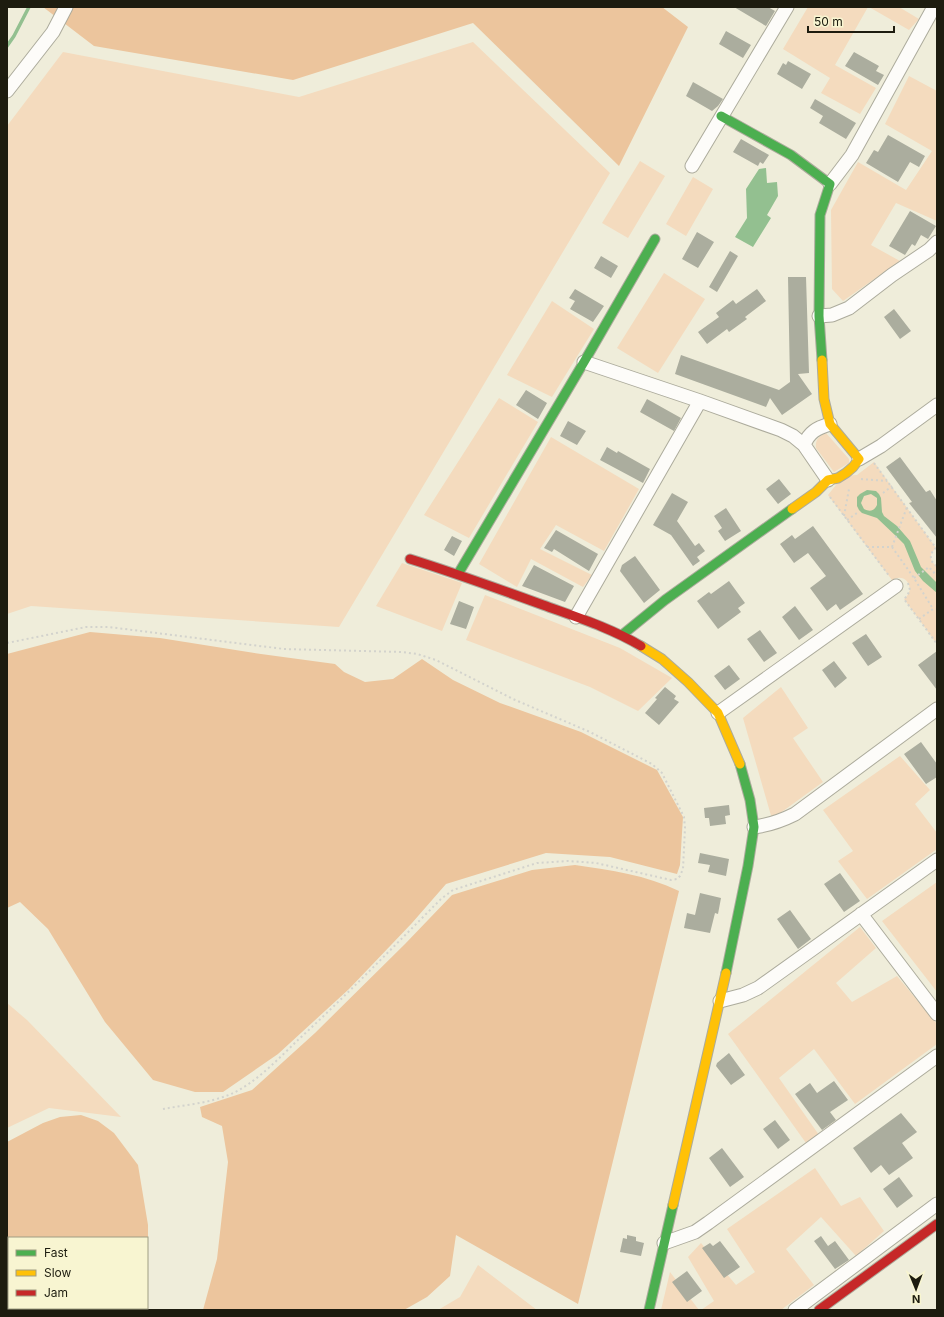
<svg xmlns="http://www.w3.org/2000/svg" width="944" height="1317" viewBox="0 0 944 1317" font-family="Inter,sans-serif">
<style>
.green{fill:#f4dbbe}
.forest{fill:#ecc59d}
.water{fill:#93c090;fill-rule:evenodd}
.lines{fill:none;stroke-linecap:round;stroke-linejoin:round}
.stream{stroke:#93c090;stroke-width:3.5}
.building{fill:#abad9e}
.street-casing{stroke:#acab9c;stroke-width:15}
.fast-casing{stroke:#acab9c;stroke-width:11}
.slow-casing{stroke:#acab9c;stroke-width:11}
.jam-casing{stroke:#acab9c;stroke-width:11}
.path{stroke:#d3d3cd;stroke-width:2;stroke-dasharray:2 3;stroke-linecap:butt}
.street{stroke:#fdfcf9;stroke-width:13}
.fast{stroke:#4caf50;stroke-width:9}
.slow{stroke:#ffc107;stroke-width:9}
.jam{stroke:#c62828;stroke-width:9}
</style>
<rect width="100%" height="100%" fill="#efedda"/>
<!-- green -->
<path class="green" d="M808,7H868L835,65L876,88L860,114L821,93L830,78L783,49Z
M869,7H899L919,19L909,30Z
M473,42L610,173L339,627L31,606L7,614V126L63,52L299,97Z
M909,76L937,91V221L896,203L871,245L900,261L843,301L832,289L831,210L858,162L906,190L932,151L885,124Z
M640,161L665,176L628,238L602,223Z
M693,177L713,189L686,236L666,224Z
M664,273L705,299L658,373L617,348Z
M552,301L594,329L552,397L507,375Z
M499,398L538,422L469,538L424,515Z
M826,433L849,459V463L834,472L816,448C815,440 819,436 826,433Z
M551,437L639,489L604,551L556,525L540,549L592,575L583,587L531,559L517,587L479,564Z
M874,462L936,548C929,553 929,562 937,566V644L904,599L907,596L910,590C909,579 901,575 892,580L828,495L843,476L857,475Z
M402,563L462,583L442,631L376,606Z
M485,595L620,648L672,678L638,711L590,687L466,640Z
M781,687L808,728L793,738L823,782L772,819L743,718Z
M900,756L930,790L915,804L937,833V849L867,899L838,861L853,851L823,810Z
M937,882V992L882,921Z
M860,927L876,948L836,983L852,1002L897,976L937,1024V1044L855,1104L814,1049L779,1078L819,1135L806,1143L728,1034Z
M7,1003L27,1020L121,1117L49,1108L7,1128Z
M815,1168L841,1206L860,1197L884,1231L856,1256L821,1217L786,1249L814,1285L781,1310H701L714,1301L688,1257L701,1243L736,1285L755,1272L727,1229Z
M478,1265L537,1310H438L460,1297Z
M670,1272L699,1310H661Z
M7,1306H9V1308H130L131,1310H7Z"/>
<!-- forest -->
<path class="forest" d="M43,7H662L688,27L619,166L473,23L293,80L94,46Z
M90,632L160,638L261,654L335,664L344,672L365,682L393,679L422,659L453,680L500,703L581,732L657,770L683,817L680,865L677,874L610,857L546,853L446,884L412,923L349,989L278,1054L223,1092H195L153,1080L105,1022L48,929L20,902L7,908V654Z
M575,865C611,870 646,875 679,891L578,1304L456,1235L450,1276L427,1297L404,1310H203L217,1259L228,1162L222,1126L202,1117L200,1107L252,1090L315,1033L405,944L452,895L532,870Z
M81,1115L98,1121L114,1133L138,1165L148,1225V1245L147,1249V1238H9V1298H7V1142L43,1123L60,1117Z"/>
<!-- water -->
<path class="water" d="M766,168L767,183L777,182L778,196L767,215L771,218L753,247L735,237L747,218L746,189L759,169Z
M867,490L876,491L879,494L881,498L882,512L884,516L897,526L910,541L921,567L937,583V593L923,581L915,571L904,544L898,538L877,518L862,513L859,510L857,506V497L860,494ZM871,494L877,498V505C874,511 870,512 864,509L861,503L864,496Z"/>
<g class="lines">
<!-- stream -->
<path class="stream" d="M7,46L14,36L29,7"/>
</g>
<!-- building -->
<path class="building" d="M734,7H768L775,11L766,26Z
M726,31L751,45L743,58L719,44Z
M854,52L879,66L876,71L884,75L878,85L845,66Z
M788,61L811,74L802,89L777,74L783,63L786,65Z
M693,82L723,99L718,106L712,111L686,96Z
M815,99L856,123L846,139L819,123L823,116L810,108Z
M888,135L925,156L919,167L910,162L898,182L866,163L874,150L878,152Z
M741,139L769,155L763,164L760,162L758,166L733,152Z
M910,211L936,226L928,239L921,235L915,246L912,244L905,255L889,246Z
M697,232L714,242L698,268L682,259Z
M730,251L738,256L717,292L709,287Z
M601,256L618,266L611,278L594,268Z
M788,277H806L809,373L798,374L812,394L782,415L770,398L766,407L675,374L681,355L779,390L790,382Z
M575,289L604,306L593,322L570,309L575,301L569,298Z
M757,289L766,301L745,317L747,319L729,332L727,329L707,344L698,332L719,317L716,313L733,300L736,304Z
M894,309L911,331L900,339L884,317Z
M526,390L547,403L538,419L516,405Z
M647,399L681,418L674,431L640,412Z
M568,421L586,431L577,445L560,436Z
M607,447L617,453L618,451L650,469L643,483L600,460Z
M900,457L926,492L930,490L937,501V538L909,503L912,502L886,467Z
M779,479L791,494L778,504L766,489Z
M672,493L688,502L677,521L695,546L699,543L705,551L697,557L700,561L693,566L671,535L653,525Z
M726,508L741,531L725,541L718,531L722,528L714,516Z
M813,526L863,594L840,610L836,604L827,611L810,588L826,576L808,553L794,563L780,544L792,535L795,539Z
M556,530L598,554L589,571L554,549L552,552L544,548Z
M452,536L462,541L454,556L444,550Z
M635,556L660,590L644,603L620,571L622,565Z
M534,565L574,586L565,602L522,586Z
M729,581L745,603L738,608L741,612L718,629L697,601L709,592L711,594Z
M459,601L474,607L466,629L450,624Z
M795,606L813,630L799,640L782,617Z
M760,630L777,653L764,662L747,639Z
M866,634L882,657L868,666L852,643Z
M937,651V690L918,665Z
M834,661L847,678L835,688L822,670Z
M729,665L740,679L725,690L714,676Z
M665,687L676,696L674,699L679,702L659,725L645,713L657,699L655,698Z
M921,742L937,764V777L926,784L904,754Z
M729,805L730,815L725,816L726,824L710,826L709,818H705L704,808Z
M700,853L729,859L726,876L708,872L710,865L698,863Z
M840,873L860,901L844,912L824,884Z
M700,893L721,898L718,914L715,913L710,933L684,928L687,913L695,915Z
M790,910L811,939L798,949L777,919Z
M729,1053L745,1075L731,1085L716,1066L717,1063Z
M834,1081L848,1100L830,1112L836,1120L822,1130L795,1094L810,1083L817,1093Z
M901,1113L917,1132L902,1143L913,1158L889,1175L881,1165L871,1173L853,1148Z
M775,1120L790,1140L778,1149L763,1129Z
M722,1148L744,1177L730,1187L709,1158Z
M899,1177L913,1196L897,1208L883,1189Z
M627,1235L636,1237V1241L644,1243L641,1256L620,1252L623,1238L627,1239Z
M821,1236L828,1246L835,1241L849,1260L835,1269L814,1241Z
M720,1241L740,1267L724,1278L702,1248L710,1243L713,1246Z
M687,1271L702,1291L687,1302L672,1282Z"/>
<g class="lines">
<!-- street casing -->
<g class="street-casing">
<path id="street" d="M7,91L53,32L66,7
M692,166L787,7
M830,184L852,155L934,7
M819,316L832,315L849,308L892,275L929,250L937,242
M584,362L700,401L781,430L793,436L804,445
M859,459L881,446L937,405
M828,480L804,445C809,432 817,428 830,424
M576,617L700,401
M718,713L896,586
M754,827C770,825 781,821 795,814L937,709
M861,914L937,1014
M720,1001L743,995L758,988L937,860
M664,1243L695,1232L708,1223L937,1056
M795,1310L937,1204"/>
</g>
<!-- fast casing -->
<g class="fast-casing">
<path id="fast" d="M721,116L791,155L830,184L820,215L819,316L822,360
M458,574L584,362L655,239
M622,635L665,600L792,509
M726,973L748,866L754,827L750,800L740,764
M649,1310L673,1205"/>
</g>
<!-- slow casing -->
<g class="slow-casing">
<path id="slow" d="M792,509L816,492L828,480L838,478L846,473L853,467L859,459L830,424L824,399L822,360
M641,646L662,659L688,682L718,713L740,764
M673,1205L726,973"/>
</g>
<!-- jam casing -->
<g class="jam-casing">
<path id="jam" d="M410,559C455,573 499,589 543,605C576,617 611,628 641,646
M819,1310L937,1224"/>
</g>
<!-- path -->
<path class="path" d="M874,463L936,548C929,553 929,562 937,566
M861,479L887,481
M883,493L892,486
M830,497L890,577
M844,516L849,489
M847,520L857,513
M867,547H892L914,578L933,609
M892,547L907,507
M914,578L929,567L937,576
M908,583L910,590L907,596L904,599L937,644
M919,619L933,609H937
M7,643L86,627H109L284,649L402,652L417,654L436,660L513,699L590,732L652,764L662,773L684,817L685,828L683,869L680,876L677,879L671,880L596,863L568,861L537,863L512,871L453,890L441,899C394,946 348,994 299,1039C279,1058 256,1083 231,1094C210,1103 185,1105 163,1109"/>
<!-- street -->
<use href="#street" class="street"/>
<!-- fast -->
<use href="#fast" class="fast"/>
<!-- slow -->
<use href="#slow" class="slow"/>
<!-- jam -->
<use href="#jam" class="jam"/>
</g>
<!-- border -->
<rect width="944" height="1317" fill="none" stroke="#1d1c0f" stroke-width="16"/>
<!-- legend -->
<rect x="8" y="1237" width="140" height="72" fill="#f8f5d1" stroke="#a09e83"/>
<rect x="16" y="1250" width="20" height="6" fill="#4caf50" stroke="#a09e83"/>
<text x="44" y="1257" font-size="12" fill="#1d1c0f">Fast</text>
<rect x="16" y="1270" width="20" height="6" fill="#ffc107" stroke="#a09e83"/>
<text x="44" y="1277" font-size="12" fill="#1d1c0f">Slow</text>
<rect x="16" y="1290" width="20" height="6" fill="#c62828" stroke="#a09e83"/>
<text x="44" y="1297" font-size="12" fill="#1d1c0f">Jam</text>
<!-- north arrow -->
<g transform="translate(916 1289) rotate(179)" stroke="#f8f5d1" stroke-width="3" paint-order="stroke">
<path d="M0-3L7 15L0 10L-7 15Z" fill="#1d1c0f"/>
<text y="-6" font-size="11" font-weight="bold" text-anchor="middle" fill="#1d1c0f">N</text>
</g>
<!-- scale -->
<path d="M808 26v6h86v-6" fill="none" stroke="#1d1c0f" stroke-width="2"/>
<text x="814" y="26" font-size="12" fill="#1d1c0f" stroke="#f8f5d1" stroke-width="3" paint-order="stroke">50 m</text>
</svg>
